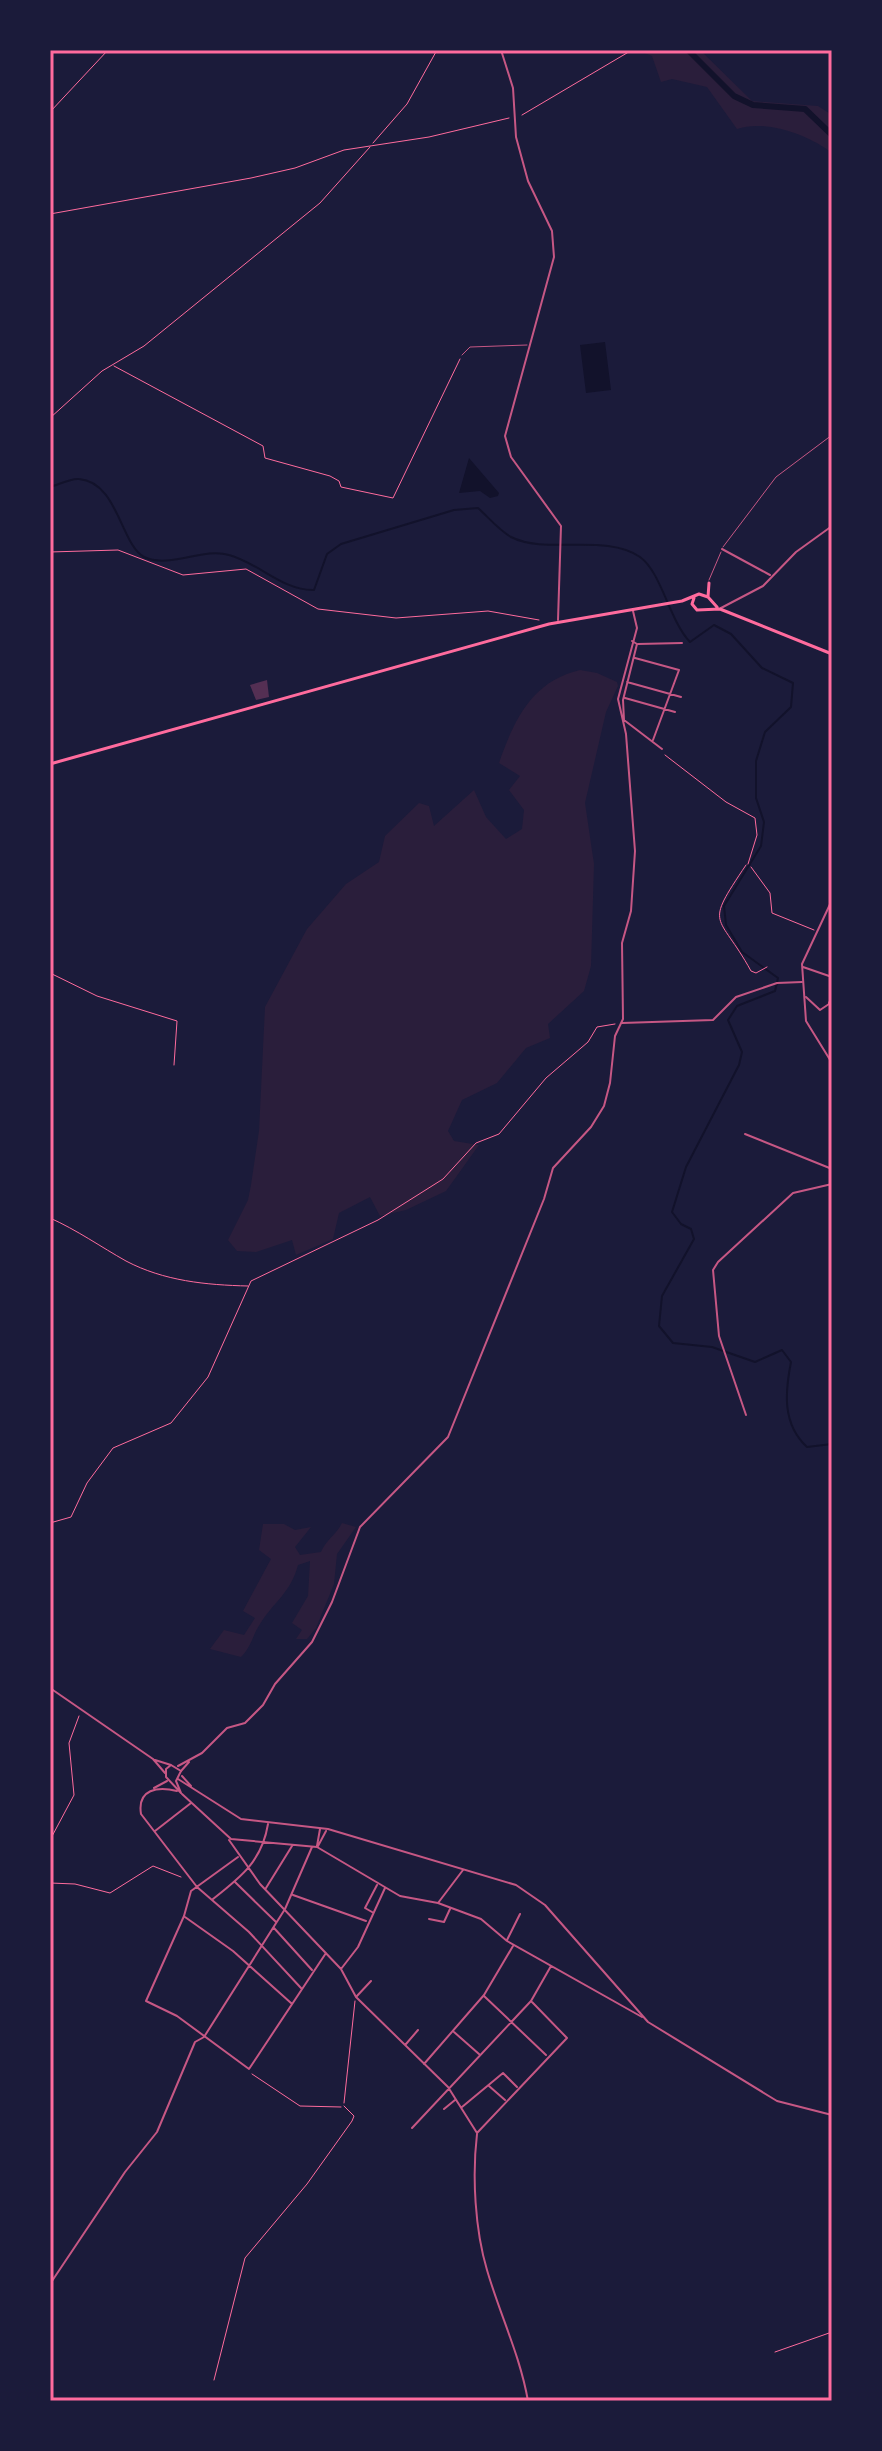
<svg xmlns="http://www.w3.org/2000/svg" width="882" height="2451" viewBox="0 0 882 2451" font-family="'Fira Sans Condensed',sans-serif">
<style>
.green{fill:#2a1e3b}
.water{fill:#12122b}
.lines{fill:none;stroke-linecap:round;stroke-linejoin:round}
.stream{stroke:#12122b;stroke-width:2}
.river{stroke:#12122b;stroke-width:6}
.building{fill:#542f53}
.path{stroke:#ff6b9d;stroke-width:1}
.service{stroke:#c65784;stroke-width:1}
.minor{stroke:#c65784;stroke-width:2}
.tertiary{stroke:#c65784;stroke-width:2}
.secondary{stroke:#ff6b9d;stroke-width:3}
.neatline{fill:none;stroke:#ff6b9d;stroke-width:3}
</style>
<rect width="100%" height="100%" fill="#1b1b3a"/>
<!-- green -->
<path class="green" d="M637,50H700L752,101L818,106L832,115V153C809,135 765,119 737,129L707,87L672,79L661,82L652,56Z
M580,670L597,673L617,682L618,686L606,712L585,803L594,864L591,966L584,991L548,1024L550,1038L526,1048L497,1083L462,1100L448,1131L454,1141L479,1145L446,1191L406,1210L380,1216L370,1197L339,1213L333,1239L296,1255L292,1240L256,1252L237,1251L228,1240L248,1200L251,1185L259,1131L265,1007L307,929L346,884L379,862L385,836L419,803L429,806L434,826L474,790L486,817L506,839L522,829L524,810L509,790L520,776L499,763C514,720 532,681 580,670Z
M342,1523L356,1527L337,1554L334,1584L316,1628L307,1639H296L302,1630L292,1623L308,1596L310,1561L298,1565C290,1594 275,1600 260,1624C252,1636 252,1646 241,1657L210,1649L224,1630L244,1635L255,1618L243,1611L271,1559L259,1550L263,1524H284L295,1530L311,1527L295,1547L300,1555L321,1552C326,1540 336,1535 342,1523Z"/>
<!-- water -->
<path class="water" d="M605,342L611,390L586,393L580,345Z
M469,458L499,493L498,496L490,498L480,491L459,493Z"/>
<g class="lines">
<!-- stream -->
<path class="stream" d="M50,487C58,485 71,478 79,479C118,482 121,545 144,557C169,569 203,547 229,555C259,563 283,591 314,590L327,554L341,544L454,510L478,508C488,517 500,531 511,537C546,555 606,533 640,557C662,573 669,620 690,642L714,625L731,634L762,668L793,683L791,707L765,732L756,761V798L764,822L761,846L724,906L726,925L742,952L778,978L775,991L737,1006L728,1020L742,1052L739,1065L686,1167L672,1212L681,1224L691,1229L694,1239L662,1296L659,1326L673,1343L712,1347L755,1362L782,1350L791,1362C785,1392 782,1424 807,1447L832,1444"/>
<!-- river -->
<path class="river" d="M688,50L734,96L753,105L805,109L832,135"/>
</g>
<!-- building -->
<path class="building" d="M267,680L269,697L256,700L250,685Z"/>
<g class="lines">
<!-- path -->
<path class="path" d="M50,112L108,50
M522,115L632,50
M373,143L407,104L437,50
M50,214L251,178L295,168L344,150L429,137L509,118
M114,366L263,446L265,458L330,476L339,481L341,487L393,498L460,359
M50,418L102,371L144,346L320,203L370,147
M50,552L118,550L183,575L246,569L318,609L396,618L488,611L539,620
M665,755L726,802L755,818L757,835L748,864
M746,865C703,929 718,911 751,971L756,973L767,967
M751,867L770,893L772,913L814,930
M50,973L97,996L177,1021L174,1065
M50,1218C77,1230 101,1247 126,1261C164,1281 206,1285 248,1286
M50,1523L71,1517L87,1483L113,1448L171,1423L208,1377L251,1281L378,1220L443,1179L476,1143L499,1134L546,1078L588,1042L597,1027L615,1024
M50,1840L74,1795L69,1743L79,1716
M50,1883L75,1884L110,1893L153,1866L181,1877
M252,2074L300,2106L341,2107
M344,2103L355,2001
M775,2352L832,2332
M214,2380L245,2258L307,2184L352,2121L354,2116L344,2106"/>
<!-- service -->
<path class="service" d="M462,355L470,347L527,345
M723,547L776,477L832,435
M709,580L721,552"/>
<!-- minor -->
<path class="minor" d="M501,50L513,88L516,137L528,181L552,231L554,257L505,436L511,457L561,526L558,620
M722,549L770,575
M721,608L763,586L796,552L832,526
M632,641L637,644L623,700L624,720L662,749
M638,644L682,643
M635,658L679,670L653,740
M627,682L681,697
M625,698L675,712
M806,997L820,1010L829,1004
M829,1003L832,997
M622,1023L713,1020L736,997L777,983L802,982
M745,1134L832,1169
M746,1415L719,1336L713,1270L718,1262L793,1193L832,1184
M178,1766L202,1753L227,1728L245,1723L263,1705L275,1684L312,1642L332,1602L360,1527L448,1437L544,1199L553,1168L591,1127L604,1106L610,1083L615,1036L623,1019L622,943L631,911L635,851L626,734L618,699L637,628L633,611
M181,1771L189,1762
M177,1791C158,1786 137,1789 141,1814L197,1887L249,1932L301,1988
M182,1794L231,1839L317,1847L400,1896L438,1903L481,1919L507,1941L642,2017
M155,1831L191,1803
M229,1840L260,1884L341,1969L356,1997L448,2087L477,2133
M317,1846L320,1829
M318,1846L326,1831
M238,1857L191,1891L184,1916L146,2001L177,2016L249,2069L326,1953
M235,1882L276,1922
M266,1888L292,1846
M293,1895L366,1921
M213,1899C241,1877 262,1861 268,1824
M438,1903L463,1870
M372,1912L365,1908L377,1885
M185,1917L233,1951L291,2003
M429,1919L444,1922L450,1909
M274,1928L312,1970
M507,1940L520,1914
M341,1969L358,1947L385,1888
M484,1996L546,2055
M356,1997L371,1981
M454,2032L479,2054
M406,2044L418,2030
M424,2064L484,1995L513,1946
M489,2086L505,2100
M462,2107L503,2073L517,2087
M444,2109L455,2100
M412,2128L531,2001L551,1966
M477,2133L567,2038L532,2002
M477,2134C472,2176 475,2230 487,2270C500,2315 520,2355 528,2401
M50,2284L125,2172L157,2132L195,2042L204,2037L285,1909L312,1847"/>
<!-- tertiary -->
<path class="tertiary" d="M832,900L802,964L806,1021L832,1063
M803,967L832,977
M50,1688L153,1759L165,1773
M155,1760L171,1765
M171,1765L181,1771L176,1781L181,1793L166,1777V1769Z
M182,1776L191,1786
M178,1779L241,1819L328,1829L516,1885L545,1905L648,2022L777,2101L832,2115
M154,1788L167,1781"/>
<!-- secondary -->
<path class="secondary" d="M709,583L708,597L717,607
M694,598L692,604L697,610L720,609L832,654
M50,764L549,624L682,601L699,594L708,597"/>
</g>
<!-- border -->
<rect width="882" height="2451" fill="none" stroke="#1b1b3a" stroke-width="104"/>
<rect x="52" y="52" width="778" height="2347" class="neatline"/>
</svg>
